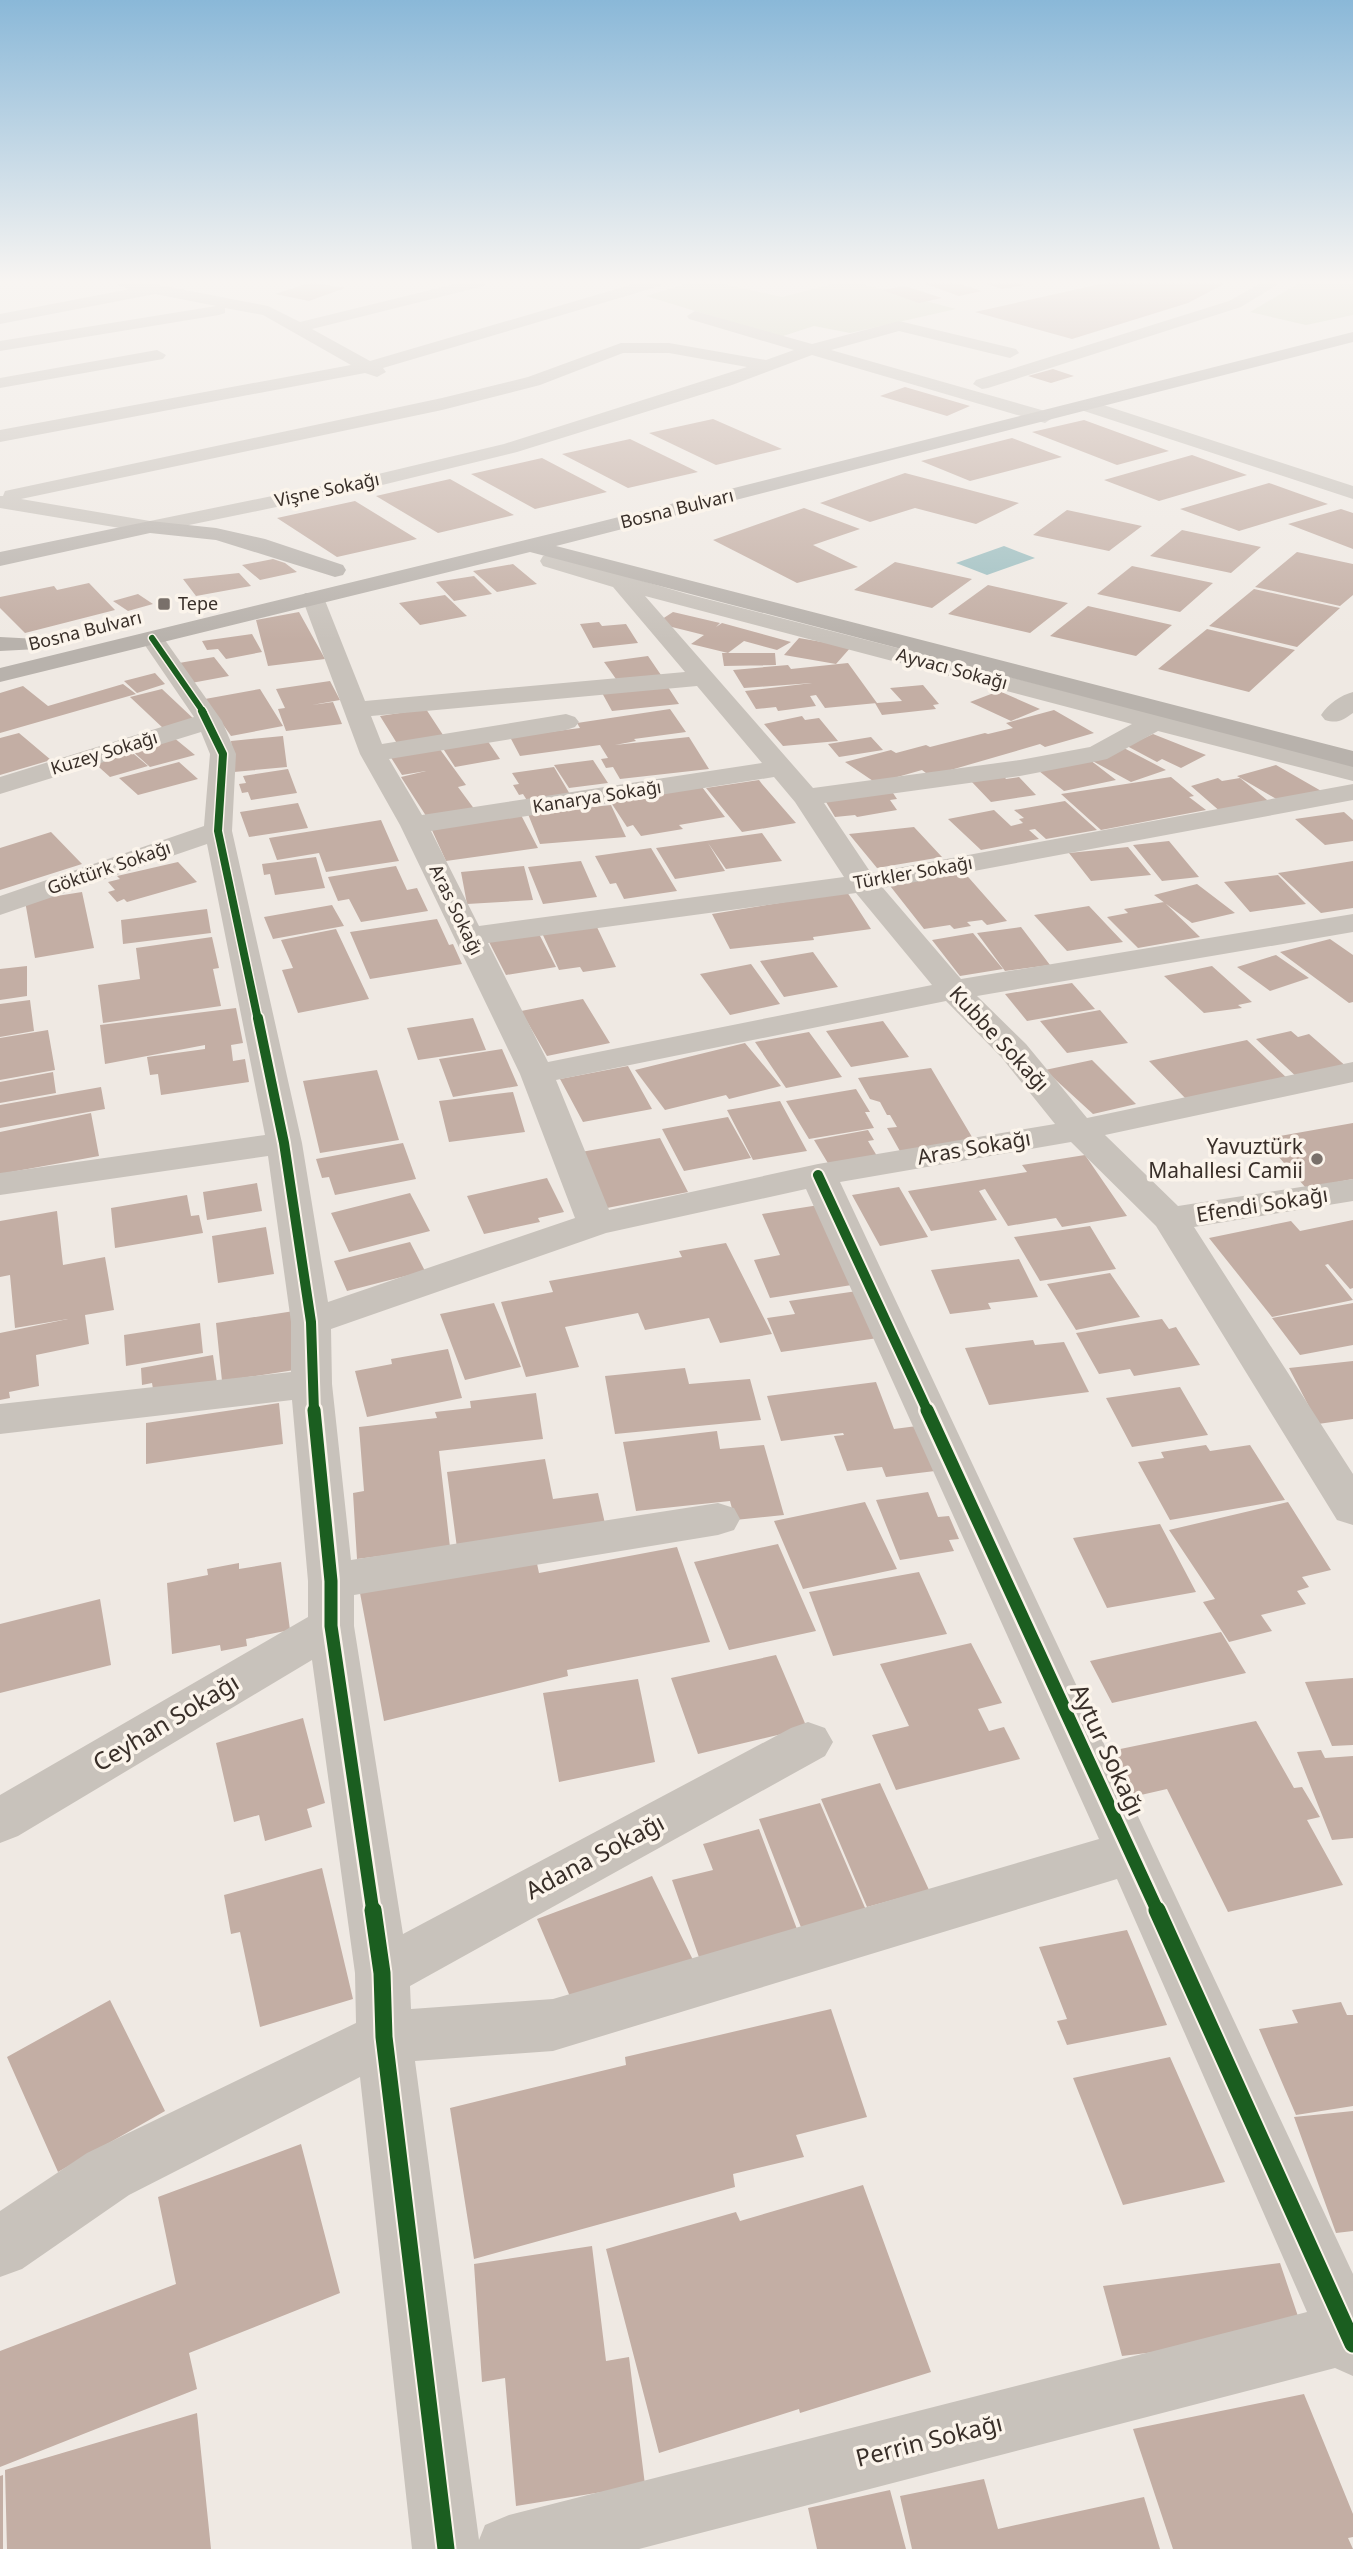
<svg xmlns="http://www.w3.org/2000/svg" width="1353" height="2549" viewBox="0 0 1353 2549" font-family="'Noto Sans',sans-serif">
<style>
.green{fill:#cfd4bc}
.water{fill:#9ebfc1}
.building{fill:#c3aea4}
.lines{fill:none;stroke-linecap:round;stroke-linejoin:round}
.street{fill:#c8c2bb;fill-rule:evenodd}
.secondary{fill:#b8b2ac;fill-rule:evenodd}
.cycleway-far4-casing{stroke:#fbf4eb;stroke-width:9}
.cycleway-far3-casing{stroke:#fbf4eb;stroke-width:11}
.cycleway-far2-casing{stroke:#fbf4eb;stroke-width:14}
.cycleway-far1-casing{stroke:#fbf4eb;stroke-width:18}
.cycleway-casing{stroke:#fbf4eb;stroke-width:21}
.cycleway-far4{stroke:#1b5e20;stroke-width:6}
.cycleway-far3{stroke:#1b5e20;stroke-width:8}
.cycleway-far2{stroke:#1b5e20;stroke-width:10}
.cycleway-far1{stroke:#1b5e20;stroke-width:13}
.cycleway{stroke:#1b5e20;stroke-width:17}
.poi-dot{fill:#79706a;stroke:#fbf4eb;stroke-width:2.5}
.labels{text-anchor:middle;stroke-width:7;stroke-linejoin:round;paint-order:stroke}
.far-street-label{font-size:18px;fill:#392f29;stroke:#fbf4eb}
.far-poi-label{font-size:18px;fill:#392f29;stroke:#fbf4eb;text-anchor:start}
.street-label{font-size:21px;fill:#392f29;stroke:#fbf4eb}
.poi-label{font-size:21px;fill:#392f29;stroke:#fbf4eb;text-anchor:end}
.near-street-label{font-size:24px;fill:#392f29;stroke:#fbf4eb}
</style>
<rect width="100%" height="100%" fill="#efe9e3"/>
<!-- green -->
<path class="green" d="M689,283H720L782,297L836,283H858L956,309L850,333L814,326L780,337L646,296Z
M1299,283L1353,284V315L1306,325L1250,312Z"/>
<!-- water -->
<path class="water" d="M1004,546L1035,558L987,575L956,563Z"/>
<!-- building -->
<path class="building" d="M309,283H315L345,288L309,301L275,294Z
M923,283H957L982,291L959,296Z
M984,283H1018L1025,285L1002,289Z
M1105,283H1226L1188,303L1072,339L975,312Z
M905,286L942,298L919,303L882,290Z
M1053,369L1074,376L1051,383L1028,376Z
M905,387L970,406L947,416L880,396Z
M713,419L782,449L716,465L649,433Z
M1084,420L1169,451L1117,465L1032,432Z
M1012,438L1062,457L970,481L921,461Z
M630,439L698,472L628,488L562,454Z
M1192,455L1247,475L1159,501L1104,480Z
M542,458L607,492L535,509L471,474Z
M905,473L1019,503L976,524L915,508L870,522L820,503Z
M450,479L514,515L438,533L376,496Z
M1269,483L1328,504L1239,531L1180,509Z
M355,501L417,539L337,557L277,518Z
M804,508L860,529L813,545L858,567L797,583L713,540Z
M1341,509L1353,513V549L1288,524Z
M1067,510L1142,526L1109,551L1033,535Z
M1182,530L1261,547L1231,573L1150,556Z
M1297,552L1353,564V595L1340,606L1255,587Z
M273,559L285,563L297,572L260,580L242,565Z
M895,562L972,579L932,608L854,590Z
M513,564L537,584L497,592L473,571Z
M1132,566L1213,583L1180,612L1097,594Z
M239,573L251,586L196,596L183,579Z
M474,576L492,594L454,601L436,582Z
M89,583L115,610L25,633L0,608V597L54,586L57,590Z
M988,585L1068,603L1030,633L948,614Z
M1254,589L1340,608L1297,647L1209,626Z
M138,594L153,604L128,611L113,601Z
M445,595L467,616L420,625L399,603Z
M1088,606L1172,625L1136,656L1050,636Z
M299,612L325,659L268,666L256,620Z
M673,612L720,623L716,627L722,623L791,642L777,650L744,641L728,653L691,644L704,635L656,623Z
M599,622L602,626L626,624L638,643L593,648L580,624Z
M1207,629L1295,650L1249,692L1158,669Z
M252,634L262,652L226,659L218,649L207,650L202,641Z
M799,638L851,647L836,664L784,655Z
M722,653H775L776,665L724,666Z
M648,656L661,675L616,679L604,662Z
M214,657L229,676L186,684L173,664Z
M848,663L877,703L902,701L890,688L923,685L939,704L933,705L936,709L882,715L875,703H877L825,708L816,695L810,696L816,706L778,711L776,707L756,709L745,691L812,683L744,688L733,670L788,665L791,669Z
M155,673L165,684L137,693L124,681Z
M330,681L340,700L312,705L333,702L342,724L286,731L278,709L285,708L276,689Z
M123,684L136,694L0,733V693L23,686L48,706Z
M666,684L679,704L612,711L601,691Z
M162,689L196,721L164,729L130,697Z
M260,689L283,726L231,736L205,699Z
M999,691L1040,709L1011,721L970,702Z
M426,709L445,738L398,745L380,716Z
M670,709L686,732L634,739L636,741L615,745L689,737L709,769L620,779L613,767L606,768L601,759L608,758L600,745L520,756L510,737L580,728L577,723Z
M1054,710L1094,733L1045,747L1040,744L930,776L922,770L876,783L845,762L891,750L896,753L926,745L930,747L985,733L988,734L1013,728L1006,723Z
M802,716L805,720L819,718L838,741L783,746L764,724Z
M19,733L51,760L0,775V738Z
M1153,734L1206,755L1181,768L1162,759L1157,762L1127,746Z
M283,736L287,767L234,772L231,741Z
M173,737L195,755L150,767L129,748Z
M871,737L883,750L839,757L828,744Z
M487,740L500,759L455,767L442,747Z
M1122,747L1166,770L1131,782L1087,758Z
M439,748L466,785L458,787L475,810L428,819L401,777L426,771L402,775L390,756Z
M128,749L148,766L110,777L91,760Z
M593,760L608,783L569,788L554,765Z
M1090,760L1116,780L1064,791L1039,771Z
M179,762L198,779L138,795L119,778Z
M1276,765L1323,792L1283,803L1237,776Z
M554,767L571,796L528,802L523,794L519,795L513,785L519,784L512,773Z
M288,769L297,793L251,800L248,792L242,793L239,784L246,783L243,776Z
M1003,775L1006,779L1019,777L1036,795L991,802L970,780Z
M1171,777L1194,796L1189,797L1206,810L1101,830L1061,794Z
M1218,778L1222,781L1240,778L1272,804L1222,813L1191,786Z
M759,780L762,784L796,823L742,832L706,788Z
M702,787L725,817L679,825L683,829L641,836L633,825L627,827L610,801Z
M891,790L897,799L890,800L897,810L857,817L855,815L835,817L823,797Z
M1065,801L1097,830L1046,839L1035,829L1029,830L1039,839L981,850L948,819L994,810L1011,826L1023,823L1019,819L1024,818L1014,810Z
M298,803L308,828L249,837L240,812Z
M611,805L626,837L540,844L528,814Z
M1344,812L1353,820V841L1325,845L1295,819Z
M521,815L538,848L446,861L431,828Z
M381,820L399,861L326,872L319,853L277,860L269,838Z
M914,827L942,857L877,868L849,834Z
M51,832L82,864L0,890V848Z
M762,833L782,861L726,869L708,843L725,871L675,879L656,848Z
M1169,841L1199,877L1162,881L1133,845Z
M1128,847L1151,875L1091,881L1069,853Z
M651,848L677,891L624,899L616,883L610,884L595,856Z
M316,857L325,888L275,895L270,874L264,875L262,864Z
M581,861L597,897L543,904L528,867Z
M1353,861V908L1321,913L1278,873Z
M178,862L197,882L127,902L124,899L117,902L108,892L115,890L108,882L120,879L117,876Z
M396,866L407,890L417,888L428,911L361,922L349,899L338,901L328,877Z
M524,866L533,900L467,904L461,872Z
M962,870L1007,921L987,925L982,920L967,922L971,926L954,929L950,925L924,929L887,882Z
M1278,875L1306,904L1250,912L1224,882Z
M1197,884L1235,913L1192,923L1154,895Z
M82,892L94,948L35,958L25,901Z
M847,892L871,929L813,937L814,940L730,949L712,914Z
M1164,902L1200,937L1138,948L1107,917L1128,913L1124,909Z
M332,905L344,926L273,939L264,917Z
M1089,906L1123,942L1067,951L1034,915Z
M207,909L211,933L123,944L121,920Z
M437,919L449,945L453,944L462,964L370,979L350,932Z
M596,925L616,967L583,972L580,967L559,970L542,933Z
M1021,927L1050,965L1005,971L977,933Z
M336,929L369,999L298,1013L282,970L293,968L281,940Z
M537,930L556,967L506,975L487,938Z
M973,933L1003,969L960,976L932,940Z
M212,937L219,968L213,969L221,1006L103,1023L98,985L140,979L136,948Z
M1330,939L1353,955V1002L1349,1003L1280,952Z
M813,952L838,987L784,997L760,961Z
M1276,955L1309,978L1270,991L1237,967Z
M751,964L780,1004L730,1015L700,974Z
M27,966V996L0,1000V969Z
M1212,966L1252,1002L1238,1005L1242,1008L1204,1013L1164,976Z
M1072,983L1095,1009L1027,1021L1005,994Z
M583,999L610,1043L547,1056L521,1011Z
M30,1000L34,1031L0,1037V1004Z
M236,1008L243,1043L231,1045L233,1061L245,1059L249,1082L161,1095L158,1074L150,1075L147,1057L205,1049V1045L105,1064L100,1025Z
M1100,1010L1128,1043L1067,1053L1040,1021Z
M473,1018L486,1050L418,1060L407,1028Z
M883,1021L909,1057L851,1067L826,1031Z
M48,1030L55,1070L0,1080V1038Z
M1291,1031L1298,1037L1309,1034L1348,1068L1300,1080L1256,1039Z
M809,1032L842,1077L786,1088L755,1042Z
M1247,1040L1289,1080L1188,1101L1149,1061Z
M745,1043L781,1086L729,1099L726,1095L665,1110L635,1070Z
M502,1049L518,1086L453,1097L439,1059Z
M1092,1060L1136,1104L1093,1114L1045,1070Z
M628,1066L652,1109L583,1122L560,1079Z
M931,1068L975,1142L901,1153L887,1128L897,1127L890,1115H887L880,1102L870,1099L858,1078Z
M377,1070L399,1140L320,1153L303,1081Z
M53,1072L56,1093L0,1103V1082Z
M101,1087L105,1109L0,1128V1105Z
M856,1089L870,1112H865L874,1128L809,1139L786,1101Z
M513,1092L525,1132L449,1142L439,1101Z
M780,1101L807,1151L753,1160L727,1110Z
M91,1113L99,1156L0,1174V1132Z
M728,1117L751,1158L684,1171L662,1129Z
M1353,1123V1179L1306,1188L1263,1139Z
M868,1130L874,1140L868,1141L877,1156L829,1165L814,1140Z
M660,1138L688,1192L607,1208L581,1152Z
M403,1143L416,1179L335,1195L329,1177L322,1178L316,1159Z
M1085,1155L1127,1216L1062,1227L1056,1218L1008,1226L985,1189L979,1191L997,1220L931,1231L908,1191L1027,1172L1022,1165Z
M547,1178L564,1212L538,1218L540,1222L484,1234L467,1196Z
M257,1183L262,1211L207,1220L203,1192Z
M899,1187L928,1237L880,1246L852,1195Z
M410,1193L430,1231L349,1252L331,1213Z
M187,1195L191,1216L199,1215L203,1233L115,1248L111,1208Z
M819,1205L858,1284L770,1298L754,1260L780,1255L762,1214Z
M57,1211L63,1265L105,1257L114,1310L85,1315L89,1344L36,1355L39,1386L9,1392L10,1398L0,1400V1333L68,1319L15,1328L10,1275L0,1277V1221Z
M1353,1220V1288L1350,1289L1328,1264L1325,1265L1353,1300L1272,1317L1209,1238L1291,1221L1300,1231Z
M1090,1226L1116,1269L1040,1281L1014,1237Z
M266,1227L274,1274L218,1283L212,1236Z
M410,1242L425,1271L347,1291L334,1261Z
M726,1243L772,1334L720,1343L709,1318L645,1330L638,1313L565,1327L579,1367L526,1377L501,1302L553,1292L549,1281L682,1257L679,1251Z
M1019,1259L1038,1297L988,1303L991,1309L950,1314L931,1270Z
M1110,1273L1140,1317L1076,1330L1047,1284Z
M864,1290L885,1337L781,1352L767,1318L795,1314L789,1301Z
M494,1303L521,1367L465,1380L440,1314Z
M1353,1303V1345L1300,1355L1272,1318Z
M294,1311L301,1369L222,1381L216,1323Z
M1162,1319L1169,1329L1176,1327L1200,1365L1134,1376L1130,1369L1099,1374L1076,1333Z
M200,1323L203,1353L126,1366L124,1335Z
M1033,1340L1035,1345L1064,1342L1089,1392L989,1405L965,1348Z
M448,1349L462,1398L367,1417L355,1371L392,1364L391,1359Z
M213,1355L217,1383L154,1395L152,1383L142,1385L141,1368Z
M1353,1361V1419L1318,1424L1289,1368Z
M685,1368L689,1384L750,1379L761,1420L615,1434L605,1376Z
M876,1382L894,1429L917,1426L935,1471L886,1477L882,1467L847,1471L834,1436L844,1435L843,1433L781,1441L767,1396Z
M1180,1387L1208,1435L1132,1447L1106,1398Z
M536,1393L543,1439L439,1451L450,1547L357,1559L353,1493L364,1491L359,1427L437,1418L435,1412L471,1408L470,1401Z
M279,1403L283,1444L146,1464V1423Z
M717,1431L720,1449L764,1445L784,1515L735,1520L730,1501L636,1511L623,1442Z
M1206,1445L1210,1451L1250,1445L1285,1500L1170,1520L1138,1462L1164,1458L1161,1452Z
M545,1459L553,1499L598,1493L606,1528L457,1548L447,1472Z
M928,1492L938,1517L949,1516L959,1539L949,1540L954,1551L900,1560L876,1500Z
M865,1502L897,1569L803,1589L774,1521Z
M1288,1502L1331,1570L1302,1577L1309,1587L1297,1591L1306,1604L1261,1615L1272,1631L1229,1642L1203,1602L1215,1599L1169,1530Z
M1160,1524L1196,1592L1107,1608L1073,1538Z
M778,1544L816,1631L729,1650L694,1562Z
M677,1547L710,1642L567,1670L568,1676L384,1721L360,1593L536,1559L539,1573Z
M281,1562L290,1630L246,1639L247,1646L221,1651L220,1645L172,1654L167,1583L208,1575L207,1569L239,1563V1569Z
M919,1572L947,1634L833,1656L809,1592Z
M100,1599L111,1665L0,1693V1624Z
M1221,1632L1246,1673L1112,1703L1090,1661Z
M971,1643L1002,1703L978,1709L989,1731L1004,1727L1020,1759L896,1790L872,1735L909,1726L880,1664Z
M776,1655L807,1728L698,1754L671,1678Z
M1353,1678V1745L1332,1746L1305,1682Z
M638,1679L655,1762L559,1782L543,1693Z
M303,1718L325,1803L307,1809L312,1827L265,1841L259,1815L234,1822L216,1743Z
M1256,1721L1294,1788L1302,1787L1320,1817L1307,1820L1343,1885L1228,1912L1167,1789L1119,1800L1096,1754Z
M1321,1750L1325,1758L1353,1756V1838L1332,1840L1297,1752Z
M880,1783L929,1890L867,1907L821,1799Z
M820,1803L869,1917L804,1935L759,1819Z
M759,1829L800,1937L701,1963L672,1880L713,1870L703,1844Z
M322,1868L353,1999L260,2027L240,1932L231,1934L224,1895Z
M652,1876L693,1960L574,2006L537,1919Z
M1127,1930L1167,2025L1067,2045L1057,2021L1067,2019L1039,1947Z
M110,2000L165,2111L58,2172L7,2057Z
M1341,2002L1347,2015H1353V2106L1296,2115L1259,2029L1298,2023L1292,2010Z
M831,2009L867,2117L796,2135L804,2157L733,2174L735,2187L474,2259L450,2108L626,2065L625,2057Z
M1170,2057L1225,2182L1123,2205L1073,2078Z
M1353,2111V2231L1336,2233L1294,2117Z
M301,2144L340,2293L189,2353L197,2389L0,2467V2351L176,2284L158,2197Z
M863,2185L931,2372L800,2413L799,2409L659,2453L606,2249L736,2212L740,2221Z
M592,2246L606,2361L629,2357L645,2485L516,2506L505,2378L482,2382L474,2264Z
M1280,2263L1304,2334L1122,2356L1103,2286Z
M1304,2394L1353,2514V2537L1348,2538L1353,2549H1173L1133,2429Z
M197,2413L211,2549H7L5,2470Z
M3,2475V2549H0V2476Z
M984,2479L998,2529L1144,2497L1160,2549H912L900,2496Z
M890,2490L906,2549H817L808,2508Z"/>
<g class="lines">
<!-- street -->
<path class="street" d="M117,283H149L268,306L300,322L459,283H486L484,286L312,329L370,361L637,283H662L660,286L383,368L386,372L377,377L365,373L0,442V430L351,365L263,315L225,308V313L219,315L0,351V341L216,306L155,294L0,324V314L130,289L119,286Z
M1261,283H1280L1241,307L988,388L982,389L973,384L976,380L1229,301Z
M695,311L812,344L899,321L1016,349L1019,353L1010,358L899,331L831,350L1052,413L1054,417L1045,423L1038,421L812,355L732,385L517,452L374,487L150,533L0,508V496H3L5,491L442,398L528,377L621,343H669L766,360L794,350L689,319L687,316ZM623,353H669L747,367L504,444L374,475L150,521L21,499L442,410L540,385Z
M157,350L166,355L163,359L0,388V378Z
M1088,400L1353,486V499L1081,410L1079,406L1081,402Z
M551,554L687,594L1353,765V781L1158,731L1107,759L1098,761L1020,776L824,803L871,873L1353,784V800L883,888L961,979L1353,914V932L977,996L1026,1044L1087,1118L1353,1062V1082L1105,1135L1178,1206L1353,1179V1201L1194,1227L1353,1474V1525L1337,1520L1156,1226L1071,1142L840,1182L1353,2274V2376L1335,2368L639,2549H412L360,2077L129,2195L22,2269L0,2277V2211L87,2153L356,2023L355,1973L312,1660L18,1836L0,1843V1795L308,1617V1581L292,1400L0,1434V1404L291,1372V1322L268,1156L0,1195V1173L265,1135L207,844L0,915V896L204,826L210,754L201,732L0,794V777L194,717L140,638L144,633H160L222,721L236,754L232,831L302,1143L328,1302L575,1218L520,1074L400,825L360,754L302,598L305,593H321L324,598L365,701L685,672L613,587L543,566L540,561L543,556ZM645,596L1132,724L1090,747L1020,760L813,788ZM697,686L762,763L422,815L389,759L566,730L575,727L579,722L575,717L566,714L382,744L371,716ZM774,777L795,802L844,877L479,926L431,831ZM856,893L932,985L548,1062L488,943ZM946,1001L1002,1058L1055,1124L818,1164L609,1210L556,1080ZM806,1189L1099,1839L553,1999L411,2009L410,1986L825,1756L833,1742L825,1728L808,1722L791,1728L403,1934L354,1626V1595L718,1535L734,1530L740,1519L734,1508L718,1503L351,1560L332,1384L331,1329L606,1233ZM1117,1879L1307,2312L509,2515L485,2525L479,2540L415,2061L553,2051Z
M1353,692V713C1343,720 1338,724 1325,720L1321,715C1328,704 1341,695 1353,692Z"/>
<!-- secondary -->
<path class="secondary" d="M1353,332V342L556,546L1353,751V767L530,552L0,682V668L591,524Z
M150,521L216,528L265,539L343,565L346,570L343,575L335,577L216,540L150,533L0,566V552Z
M0,637L38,639L42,644L38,649L0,651Z"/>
<!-- cycleway-far4 casing -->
<g class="cycleway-far4-casing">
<path id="cycleway-far4" d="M152,638L204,713"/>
</g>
<!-- cycleway-far3 casing -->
<g class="cycleway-far3-casing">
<path id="cycleway-far3" d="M202,711L223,754L218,831L258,1020"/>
</g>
<!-- cycleway-far2 casing -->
<g class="cycleway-far2-casing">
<path id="cycleway-far2" d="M258,1018L284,1143L311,1322L314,1412
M818,1175L928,1412"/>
</g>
<!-- cycleway-far1 casing -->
<g class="cycleway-far1-casing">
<path id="cycleway-far1" d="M314,1410L331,1581V1626L373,1912
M927,1410L1158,1912"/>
</g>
<!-- cycleway casing -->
<g class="cycleway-casing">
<path id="cycleway" d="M373,1910L382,1973L384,2037L446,2549
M1157,1910L1353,2344"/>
</g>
<!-- cycleway-far4 -->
<use href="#cycleway-far4" class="cycleway-far4"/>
<!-- cycleway-far3 -->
<use href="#cycleway-far3" class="cycleway-far3"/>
<!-- cycleway-far2 -->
<use href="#cycleway-far2" class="cycleway-far2"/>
<!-- cycleway-far1 -->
<use href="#cycleway-far1" class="cycleway-far1"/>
<!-- cycleway -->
<use href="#cycleway" class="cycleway"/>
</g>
<!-- sky -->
<linearGradient id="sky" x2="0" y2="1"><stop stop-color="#8ab8d8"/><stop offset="0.44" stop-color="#f8f5f2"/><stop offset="1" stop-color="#f8f5f2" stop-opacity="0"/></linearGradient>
<rect width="1353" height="640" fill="url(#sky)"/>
<!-- markers -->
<g class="poi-dot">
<rect x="157" y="597" width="14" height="14" rx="3.5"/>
<circle cx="1317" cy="1159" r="7"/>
</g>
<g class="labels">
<!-- far-street labels -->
<g class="far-street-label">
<text transform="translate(327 490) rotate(-12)" y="6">Vişne Sokağı</text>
<text transform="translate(677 509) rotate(-14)" y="6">Bosna Bulvarı</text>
<text transform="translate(85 631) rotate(-14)" y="6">Bosna Bulvarı</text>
<text transform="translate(952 669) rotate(15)" y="6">Ayvacı Sokağı</text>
<text transform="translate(104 753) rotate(-17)" y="6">Kuzey Sokağı</text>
<text transform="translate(597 797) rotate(-9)" y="6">Kanarya Sokağı</text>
<text transform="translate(109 868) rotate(-19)" y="6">Göktürk Sokağı</text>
<text transform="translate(913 873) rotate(-10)" y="6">Türkler Sokağı</text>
<text transform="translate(456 910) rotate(64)" y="6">Aras Sokağı</text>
</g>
<!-- far-poi labels -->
<g class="far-poi-label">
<text x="178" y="610">Tepe</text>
</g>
<!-- street labels -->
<g class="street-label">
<text transform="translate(999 1039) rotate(47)" y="7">Kubbe Sokağı</text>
<text transform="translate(974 1148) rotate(-10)" y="7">Aras Sokağı</text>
<text transform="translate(1262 1205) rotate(-9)" y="7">Efendi Sokağı</text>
</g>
<!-- poi labels -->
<g class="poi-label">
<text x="1303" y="1154">Yavuztürk<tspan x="1303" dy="24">Mahallesi Camii</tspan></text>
</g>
<!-- near-street labels -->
<g class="near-street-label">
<text transform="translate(166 1723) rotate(-31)" y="8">Ceyhan Sokağı</text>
<text transform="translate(1107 1750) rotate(65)" y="8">Aytur Sokağı</text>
<text transform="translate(595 1857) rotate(-28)" y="8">Adana Sokağı</text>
<text transform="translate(929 2441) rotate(-14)" y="8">Perrin Sokağı</text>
</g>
</g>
</svg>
